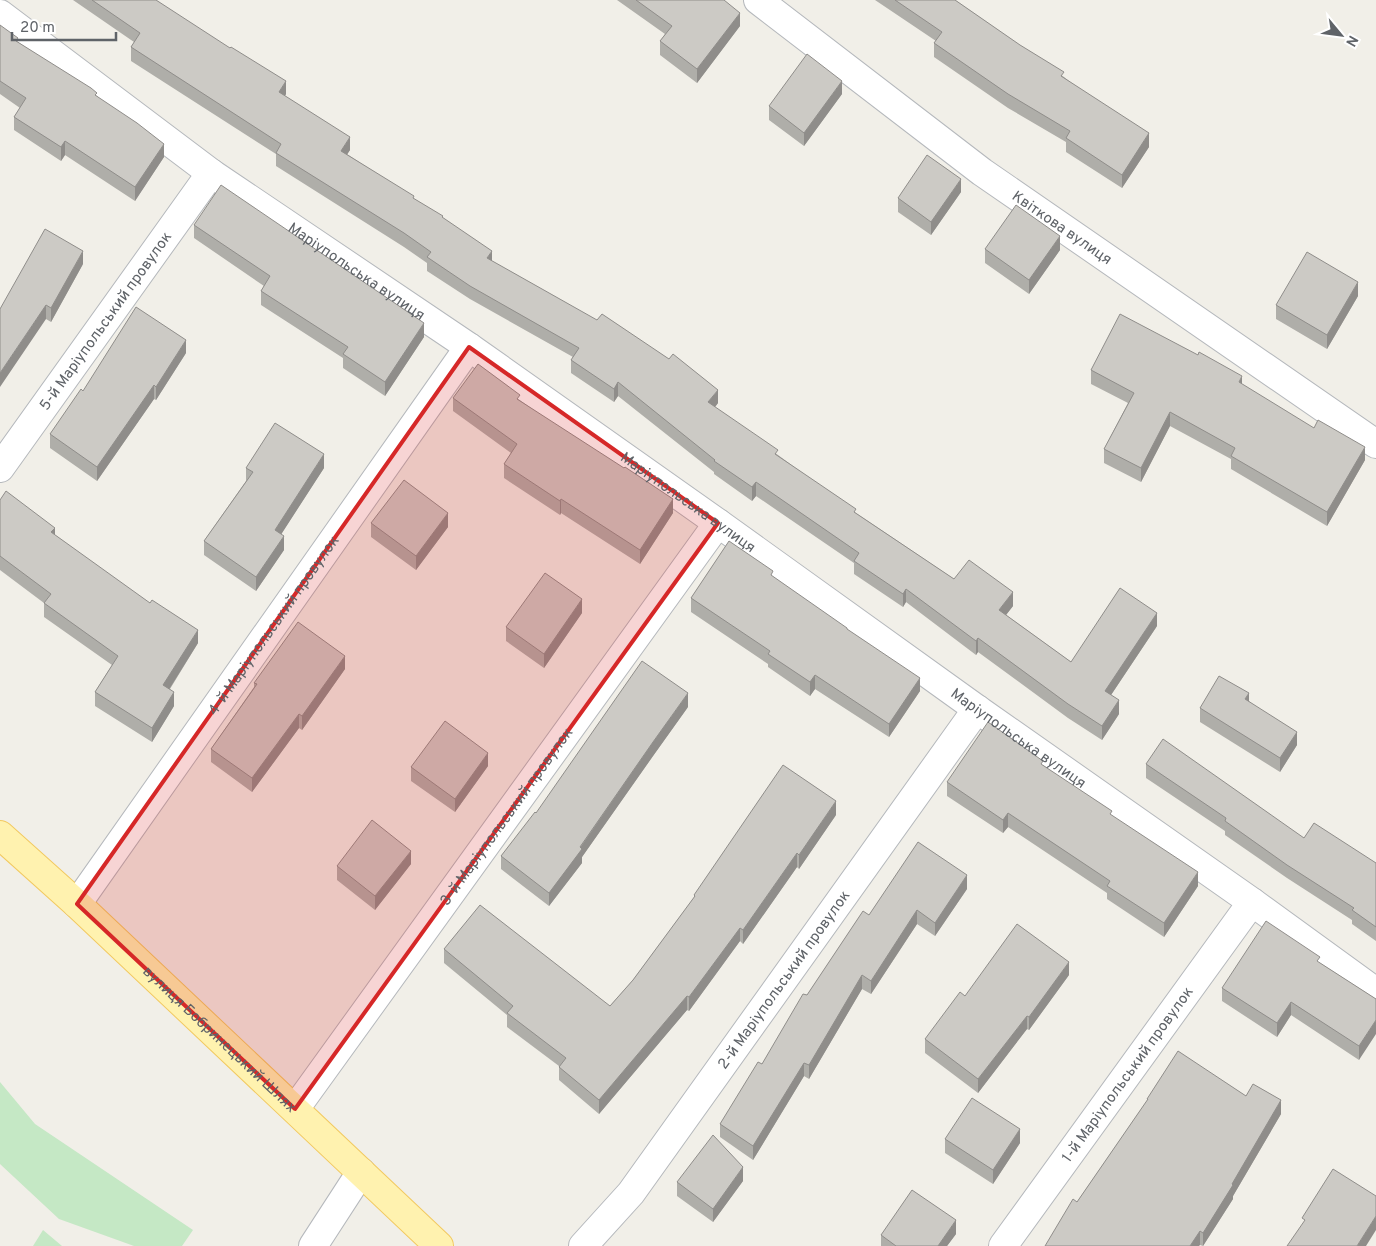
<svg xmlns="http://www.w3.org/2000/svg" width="1376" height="1246" viewBox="0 0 1376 1246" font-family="Overpass,sans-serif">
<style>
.green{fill:#c5e8c5}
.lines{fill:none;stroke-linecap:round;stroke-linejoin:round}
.minor-casing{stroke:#b5b8bc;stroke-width:30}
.primary-casing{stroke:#f2c960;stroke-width:30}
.minor{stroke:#fff;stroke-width:28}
.primary{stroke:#fff2af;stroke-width:28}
.wall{fill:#afaea9}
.shaded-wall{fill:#8f8d8a}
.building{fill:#cccac5;stroke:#8f8d8a}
.marked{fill:#d62828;fill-opacity:0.2;stroke:#d62828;stroke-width:4;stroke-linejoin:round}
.labels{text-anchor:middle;stroke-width:4;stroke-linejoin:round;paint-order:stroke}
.street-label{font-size:15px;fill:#5f6368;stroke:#fff}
</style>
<rect width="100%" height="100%" fill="#f1efe8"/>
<!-- green -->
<path class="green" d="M0,1082L35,1124L193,1230L182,1246H134L59,1219L0,1164Z
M43,1230L62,1246H33Z"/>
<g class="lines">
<!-- minor casing -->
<g class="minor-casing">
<g id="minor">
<path id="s1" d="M758,0L982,172L1376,444"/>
<path id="s2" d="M0,14L211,173L469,347L718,523L977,709L1252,902L1376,992"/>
<path id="s3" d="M0,468L211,173"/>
<path id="s4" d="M77,904L469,347"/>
<path id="s5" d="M295,1109L718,523"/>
<path d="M313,1246L361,1172"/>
<path id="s6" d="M583,1246L631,1193L977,709"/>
<path id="s7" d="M1003,1246L1252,902"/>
</g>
</g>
<!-- primary casing -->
<g class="primary-casing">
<g id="primary">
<path id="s8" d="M0,835L77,904L439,1246"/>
</g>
</g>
<!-- minor -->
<use href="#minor" class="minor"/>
<!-- primary -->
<use href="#primary" class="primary"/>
</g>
<!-- wall -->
<path class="wall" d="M73,0H156L286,94L285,96L350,150L347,154L443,218L492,261L718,403L715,407L778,455L856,513L954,579L1013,606L1006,615L1071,662L1157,626L1111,695L1119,714L1102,740L1068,718L978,652L976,655L906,602L903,607L854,574V563L756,496L752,501L714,474V472L618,396L614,402L571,373V360L573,357L470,299L427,271V263L404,247L276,166V154L131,61V47L134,42Z
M617,0H724L740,26L697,83L660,55V41L665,34Z
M875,0H955L1064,77L1149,147L1122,188L1066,152V142L1008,108L934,57V43L936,41Z
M0,25L18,42L97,96L164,157L135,201L65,155L61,161L14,130V117L20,108L0,94Z
M842,94L804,146L769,120V106Z
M961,192L931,235L898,212V198Z
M194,225L424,337L385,396L343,368V358L261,305V291L264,286L194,238Z
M985,249L1060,250L1029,294L985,263Z
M83,264L51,322L46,319L0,309Z
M1358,296L1327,349L1276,319V305Z
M186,353L156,400L154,399L97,481L50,448V434L83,391Z
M1091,370L1242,385L1365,460L1327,526L1231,469V459L1170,426L1141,482L1104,463V449L1128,403L1091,384Z
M453,398L520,401L673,513L640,564L561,513L560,515L504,478V464L511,453L453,411Z
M246,468H324L281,534L284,550L256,591L204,555V541L246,481Z
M0,500L55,535L198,643L170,689L174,706L152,742L95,706V692L112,665L44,617V603L0,570Z
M371,523L448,527L416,570L371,537Z
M773,577L847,629L920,691L889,737L815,689L810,696L768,667V664L691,612V598Z
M582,613L544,668L506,641V627Z
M345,669L302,730L299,728L252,792L211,762V749L254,687V683Z
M1249,701L1297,745L1280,772L1200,722V708Z
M688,707L653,756L582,857V863L549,906L501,869V856L536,813Z
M1146,764L1304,838L1376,863V941L1352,924V920L1287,878L1225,835V831L1146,778Z
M1043,765L1112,816L1198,886L1164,937L1107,899V893L1008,827L1003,833L947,796V782Z
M488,766L455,812L411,781V767Z
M836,815L799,869L797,867L743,944L740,941L689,1011L687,1010L599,1114L559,1080V1066L507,1027V1015L444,963V949L610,1006L633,980L694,898V895Z
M411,864L375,910L337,880V866Z
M967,889L935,936L917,924L871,994L862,989L809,1079L804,1076L753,1160L720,1137V1124L762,1064L807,995L869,915Z
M1320,963L1376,999L1359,1060L1291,1015L1277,1037L1222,1001V988Z
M1069,975L1029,1030L1027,1029L978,1093L925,1053V1039L965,996Z
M1246,1096L1281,1114L1233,1196V1199L1203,1246L1077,1202L1147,1101V1099Z
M945,1139L1020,1143L993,1184L945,1153Z
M743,1181L713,1222L677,1196V1182Z
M956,1234L947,1246H881V1235Z"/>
<!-- shaded-wall -->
<path class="shaded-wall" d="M740,13V26L697,83V69Z
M286,81V94L279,105V92Z
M842,81V94L804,146V133Z
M1149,133V147L1122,188V175Z
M350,137V150L341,164V151Z
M65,141V155L61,161V147Z
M164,144V157L135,201V187Z
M961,179V192L931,235V222Z
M1060,236V250L1029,294V280Z
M83,251V264L51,322V308Z
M492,251V265L487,258Z
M1358,282V296L1327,349V335Z
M46,305V319L0,387V373Z
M424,323V337L385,396V382Z
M186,340V353L156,400V387Z
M1242,376V390L1239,382Z
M618,382V396L614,402V389Z
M154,385V399L97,481V467Z
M718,390V403L708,416V402Z
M1170,412V426L1141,482V468Z
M1365,447V460L1327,526V512Z
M324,454V468L275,544V530Z
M756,482V496L752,501V487Z
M561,499V513L560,515V501Z
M673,499V513L640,564V550Z
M448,513V527L416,570V556Z
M55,528V541L51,532Z
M284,536V550L256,591V577Z
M906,589V602L903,607V594Z
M1013,592V606L999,624V610Z
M582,599V613L544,668V654Z
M1157,613V626L1105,704V691Z
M198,630V643L163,699V685Z
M978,638V652L976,655V641Z
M345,656V669L302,730V716Z
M815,675V689L810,696V682Z
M920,678V691L889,737V724Z
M174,692V706L152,742V728Z
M688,693V707L653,756L582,857V863L549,906V893L653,742Z
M1249,693V706L1245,699Z
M1119,700V714L1102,740V726Z
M299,714V728L252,792V778Z
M1297,732V745L1280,772V758Z
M488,753V766L455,812V799Z
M836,801V815L799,869V855Z
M1008,813V827L1003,833V820Z
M411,851V864L375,910V896Z
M797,853V867L743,944V930Z
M1198,872V886L1164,937V923Z
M967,875V889L935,936V923Z
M917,910V924L871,994V981Z
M740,928V941L689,1011V997Z
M1069,962V975L1029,1030V1017Z
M862,975V989L809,1079V1065Z
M687,996V1010L599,1114V1100Z
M1291,1002V1015L1277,1037V1023Z
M1027,1016V1029L978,1093V1079Z
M1376,1020V1034L1359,1060V1046Z
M804,1063V1076L753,1160V1146Z
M1281,1100V1114L1233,1196V1199L1203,1246V1233Z
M1020,1129V1143L993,1184V1170Z
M743,1167V1181L713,1222V1209Z
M1376,1216V1230L1366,1246H1357Z
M956,1220V1234L947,1246H938Z
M1200,1231V1245L1199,1246H1190Z"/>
<!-- building -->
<path class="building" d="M92,0H156L230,48L231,47L286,81L279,92L350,137L341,151L414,196L413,198L443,216L442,217L492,251L487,258L597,320L602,314L669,359L673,354L718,390L708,402L778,450L775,454L856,509L854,512L954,579L969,560L1013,592L999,610L1071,662L1120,588L1157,613L1105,691L1119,700L1102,726L1068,704L978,638L976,641L906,589L903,594L854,561L859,553L756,482L752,487L714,461L715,460L618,382L614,389L571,360L579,348L470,286L427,257L431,252L404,233L276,153L281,144L131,47L140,33Z
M636,0H724L740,13L697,69L660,41L672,26Z
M895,0H955L1020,45L1064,72L1061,76L1149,133L1122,175L1066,138L1070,131L1008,94L934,43L942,32Z
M0,25L18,38L16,41L91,88L97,93L95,95L137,123L164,144L135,187L65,141L61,147L14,117L26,98L0,81Z
M807,54L842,81L804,133L769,106Z
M927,155L961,179L931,222L898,198Z
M221,185L424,323L385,382L343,354L348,347L261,291L270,276L194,225Z
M1016,205L1060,236L1029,280L985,249Z
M45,229L83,251L51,308L46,305L0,373V309Z
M1307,252L1358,282L1327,335L1276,305Z
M136,307L186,340L156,387L154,385L97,467L50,434L81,389L83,391Z
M1120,314L1198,355L1199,352L1242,376L1239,382L1314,428L1318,420L1365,447L1327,512L1231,456L1235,448L1170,412L1141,468L1104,449L1134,393L1091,370Z
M478,364L520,395L517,399L624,468L625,467L673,499L640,550L561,499L560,501L504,464L517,444L453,398Z
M275,423L324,454L275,530L284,536L256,577L204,541L253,472L246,468Z
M404,480L448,513L416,556L371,523Z
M6,491L55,528L51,532L150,603L152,600L198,630L163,685L174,692L152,728L95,692L118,656L44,603L51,594L0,556V500Z
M729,541L773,571L771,575L847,628V629L920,678L889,724L815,675L810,682L768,654L770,651L691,598Z
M545,573L582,599L544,654L506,627Z
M298,622L345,656L302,716L299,714L252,778L211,749L257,684L254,683Z
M642,661L688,693L653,742L580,847L582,849L549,893L501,856L535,812L536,813Z
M1219,676L1249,693L1245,699L1297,732L1280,758L1200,708Z
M445,721L488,753L455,799L411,767Z
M988,722L1043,761L1041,764L1112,811L1110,814L1198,872L1164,923L1107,886L1110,881L1008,813L1003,820L947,782Z
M1163,739L1304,838L1314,823L1376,863V927L1352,910L1354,908L1287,865L1225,821L1226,818L1146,764Z
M783,765L836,801L799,855L797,853L743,930L740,928L689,997L687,996L599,1100L559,1067L566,1058L507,1013L513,1006L444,949L480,905L610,1006L633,980L695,896L694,895Z
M372,820L411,851L375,896L337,866Z
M918,842L967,875L935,923L917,910L871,981L862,975L809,1065L804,1063L753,1146L720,1124L758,1062L762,1064L803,994L807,995L863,911L869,915Z
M1266,921L1320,957L1317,961L1376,999V1020L1359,1046L1291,1002L1277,1023L1222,988Z
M1017,924L1069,962L1029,1017L1027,1016L978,1079L925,1039L960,992L965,996Z
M1178,1051L1246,1096L1253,1084L1281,1100L1232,1184L1233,1185L1203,1233L1200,1231L1190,1246H1045L1073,1199L1077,1202L1148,1099H1147Z
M972,1098L1020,1129L993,1170L945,1139Z
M713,1135L743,1167L713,1209L677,1182Z
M1333,1169L1376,1196V1216L1357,1246H1287L1305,1220L1302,1218Z
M912,1190L956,1220L938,1246H896L881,1235Z"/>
<!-- marked area -->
<path class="marked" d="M469,347L718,523L295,1109L77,904Z"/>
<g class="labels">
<!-- street labels -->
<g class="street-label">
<text dy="5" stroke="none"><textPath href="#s1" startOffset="380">Квіткова вулиця</textPath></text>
<text dy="5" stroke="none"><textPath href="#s2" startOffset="440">Маріупольська вулиця</textPath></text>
<text dy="5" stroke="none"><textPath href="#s3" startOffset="181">5-й Маріупольський провулок</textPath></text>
<text dy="5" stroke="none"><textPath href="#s2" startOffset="844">Маріупольська вулиця</textPath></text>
<text dy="5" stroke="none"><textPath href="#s4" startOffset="341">4-й Маріупольський провулок</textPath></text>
<text dy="5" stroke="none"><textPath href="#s2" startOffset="1250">Маріупольська вулиця</textPath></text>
<text dy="5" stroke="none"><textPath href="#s5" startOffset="361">3-й Маріупольський провулок</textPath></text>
<text dy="5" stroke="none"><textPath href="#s6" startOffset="334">2-й Маріупольський провулок</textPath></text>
<text dy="5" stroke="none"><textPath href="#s8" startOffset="300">вулиця Бобринецький Шлях</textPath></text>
<text dy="5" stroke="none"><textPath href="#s7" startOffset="212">1-й Маріупольський провулок</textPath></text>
</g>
</g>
<!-- north arrow -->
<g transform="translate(1341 35) rotate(119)" stroke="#ffffff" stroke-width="4" paint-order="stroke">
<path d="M0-4L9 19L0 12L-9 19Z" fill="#5f6368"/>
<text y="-8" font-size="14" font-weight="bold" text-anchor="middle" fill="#5f6368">N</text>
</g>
<!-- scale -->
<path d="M12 32v8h104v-8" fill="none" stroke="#5f6368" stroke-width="2.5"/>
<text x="20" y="32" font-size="15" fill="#5f6368" stroke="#ffffff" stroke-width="4" paint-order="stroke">20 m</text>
</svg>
